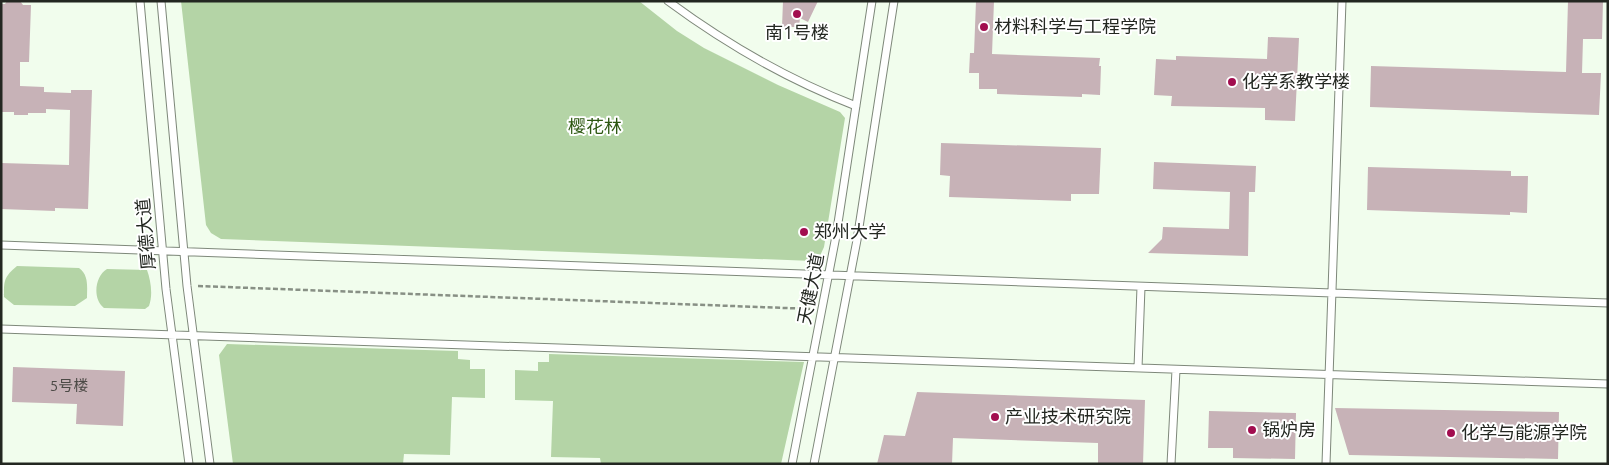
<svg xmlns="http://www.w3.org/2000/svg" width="1609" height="465" viewBox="0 0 1609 465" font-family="Ubuntu,'Noto Sans SC',sans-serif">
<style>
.green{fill:#b4d4a6}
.building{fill:#c7b2b7}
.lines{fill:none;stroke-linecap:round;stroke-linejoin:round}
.lane-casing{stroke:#7e887a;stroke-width:9}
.path{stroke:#889085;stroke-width:2.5;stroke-dasharray:5 2.5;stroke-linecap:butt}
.lane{stroke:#fff;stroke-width:7}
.poi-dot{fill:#a20d4f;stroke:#fff;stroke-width:2}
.labels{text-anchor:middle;stroke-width:4;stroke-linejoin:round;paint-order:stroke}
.number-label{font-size:15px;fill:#4c4a46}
.poi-label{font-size:18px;fill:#232721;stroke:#fff;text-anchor:start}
.park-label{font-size:18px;fill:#2d5811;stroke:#fff}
.street-label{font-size:18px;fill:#232721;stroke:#fff}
</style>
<rect width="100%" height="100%" fill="#f1fded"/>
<!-- green -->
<path class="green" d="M181,1H639L677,31L704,48L778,85L840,112L845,118L824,247L819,258L813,261L221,239L211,233L206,225Z
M17,266L79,268C89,275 87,287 87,298L75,306L14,305L4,297C4,280 4,277 17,266Z
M107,269L147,270C151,281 153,295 149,306L145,309L104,308C92,299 95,276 107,269Z
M227,344L458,351V359L470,360V369H485V398L452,397L450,455L404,454L403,464H233L219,355Z
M549,354L804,362L781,464H601L600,458L551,457L553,401L515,400V370L538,371V362H549Z"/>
<!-- building -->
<path class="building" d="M7,1H20L23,5H31L29,62H20V86L44,87V92L71,93V90H92L88,209L55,208V211L1,209V163L69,165L70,110L46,109V113H28V115H14V112H1V4H5Z
M783,1H818L808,22L800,18L799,27H782Z
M976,1H994L992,54L1100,58L1099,66H1101L1100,95L1082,94V97L997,94V89H979V73H969L970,53H974Z
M1568,1H1603L1602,39H1583L1582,73H1601L1599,115L1370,107L1371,66L1566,72Z
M1268,37L1299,38L1295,121L1265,120V108L1171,106L1172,96L1154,95L1156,59L1176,60V56L1267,59Z
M941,143L1101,148L1099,194H1071V201L949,197L950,176L940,175Z
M1154,162L1256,166L1255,192H1249L1248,256L1148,253L1162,239L1163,227L1229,229L1230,192L1153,189Z
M1368,167L1511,171V176H1528L1527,213L1510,212V215L1367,210Z
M13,367L125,371L123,426L76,424L77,404L12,402Z
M917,392L1145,400L1143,464H1098V443L953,438L952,464H877L884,435L905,436Z
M1335,408L1559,412L1558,459L1349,455Z
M1209,411L1296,413L1295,459L1233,458V448H1208Z"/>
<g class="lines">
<!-- lane casing -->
<g class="lane-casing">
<path id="lane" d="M140,1L166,289L189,464
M161,1L187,286L210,464
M668,1C726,44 789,80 856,106
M1,245L1608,303
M1,329L1608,384
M1138,368L1141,287
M792,464L836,236L872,1
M814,464L857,240L894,1
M1171,464L1176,370
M1326,464L1342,1"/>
</g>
<!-- path -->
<path class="path" d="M198,286L812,309"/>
<!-- lane -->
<use href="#lane" class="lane"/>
</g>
<!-- markers -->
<g class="poi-dot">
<circle cx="797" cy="14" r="5"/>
<circle cx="984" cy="27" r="5"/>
<circle cx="1232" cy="82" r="5"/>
<circle cx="804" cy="232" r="5"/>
<circle cx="995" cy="417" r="5"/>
<circle cx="1252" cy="430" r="5"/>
<circle cx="1451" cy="433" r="5"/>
</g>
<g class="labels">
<!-- number labels -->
<g class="number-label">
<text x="69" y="391">5号楼</text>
</g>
<!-- poi labels -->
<g class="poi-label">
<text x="994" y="33">材料科学与工程学院</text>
<text x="797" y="39" text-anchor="middle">南1号楼</text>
<text x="1242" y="88">化学系教学楼</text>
<text x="814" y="238">郑州大学</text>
<text x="1005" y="423">产业技术研究院</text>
<text x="1262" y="436">锅炉房</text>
<text x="1461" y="439">化学与能源学院</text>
</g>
<!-- park labels -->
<g class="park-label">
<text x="595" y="133">樱花林</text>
</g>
<!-- street labels -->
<g class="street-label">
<text transform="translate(146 234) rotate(-95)" y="6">厚德大道</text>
<text transform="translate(811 289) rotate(-79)" y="6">天健大道</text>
</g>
</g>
<!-- border -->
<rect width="1609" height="465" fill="none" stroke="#232721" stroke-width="5"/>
</svg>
